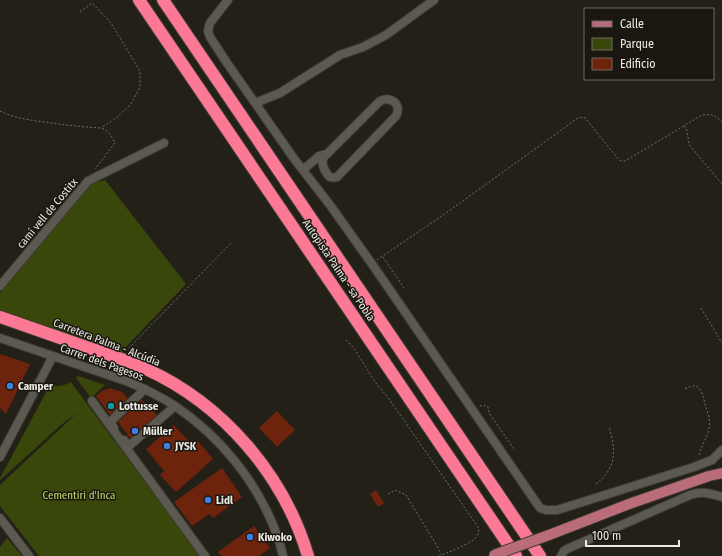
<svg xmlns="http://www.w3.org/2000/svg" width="722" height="556" viewBox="0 0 722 556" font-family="'Fira Sans Condensed',sans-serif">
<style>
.green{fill:#3a470a}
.building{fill:#6e230d}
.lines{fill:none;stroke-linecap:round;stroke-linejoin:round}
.minor-casing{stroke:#3d3b35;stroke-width:10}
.major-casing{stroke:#3d3b35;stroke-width:12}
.highway-casing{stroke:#3d3b35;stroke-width:14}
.path{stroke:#716f68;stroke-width:1;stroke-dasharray:2 2;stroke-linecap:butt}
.minor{stroke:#5c5950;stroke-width:8}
.major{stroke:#bb6c79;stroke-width:10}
.highway{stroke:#fb7994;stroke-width:12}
.major-bridge-casing{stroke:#3d3b35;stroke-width:12;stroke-linecap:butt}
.major-bridge{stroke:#bb6c79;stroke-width:10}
.shop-dot{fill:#3f7fe0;stroke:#19170f;stroke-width:1.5}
.culture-dot{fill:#0f9aa8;stroke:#19170f;stroke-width:1.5}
.labels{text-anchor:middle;stroke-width:3;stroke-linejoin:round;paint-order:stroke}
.street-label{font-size:11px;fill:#ebeae4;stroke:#19170f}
.poi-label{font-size:11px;font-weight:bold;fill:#ebeae4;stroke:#19170f;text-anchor:start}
.park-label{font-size:11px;fill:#c1dd6e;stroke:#19170f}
</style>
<rect width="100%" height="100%" fill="#232018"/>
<!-- green -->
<path class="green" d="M105,180L186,284L121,352L0,311V293L90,184Z
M78,376L105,385L91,398L76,378Z
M71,382L87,404L200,556H39L0,506V485L78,412L61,425L0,480V478L50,385C58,387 64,386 71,382Z
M7,538L22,556H0V547Z"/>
<!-- building -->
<path class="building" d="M0,354L30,364L6,414L0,408Z
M110,388L122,392L128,398L110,415L96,396L102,391Z
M142,400L157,415L130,438L118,422Z
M277,411L295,430L277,447L259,428Z
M174,425L193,446L198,441L213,459L176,492L160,475L164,471L146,449Z
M222,468L242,497L213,518L209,514L192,526L174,502Z
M376,490L384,503L378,507L370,494Z
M254,526L270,548L259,556H221L218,552Z"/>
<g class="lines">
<!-- minor casing -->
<g class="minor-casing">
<path id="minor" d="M228,0L210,23L208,31L210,37L227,63L295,160L330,205L372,264L540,508L546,510H557L694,467L712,460L722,450
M255,103L280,93L340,55L363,47L386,35L434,0
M303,170L319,156L327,154L380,101C391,96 402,104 396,116L337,177C334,178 333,178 330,177C326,174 321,165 323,159C324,157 325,155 327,154
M0,286L88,181L164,143
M0,338L126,381C143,388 160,396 175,406C221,437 258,483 277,535C280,542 281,549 283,556
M92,401L205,556
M114,428L110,422L145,389
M124,440L129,446L175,406
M0,457L53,356
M0,518L29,556
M561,556L564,551L567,549L690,495C702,491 709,493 722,497"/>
</g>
<!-- major casing -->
<g class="major-casing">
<path id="major" d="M549,535L629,504L709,476L722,473"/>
</g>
<!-- highway casing -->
<g class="highway-casing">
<path id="highway" d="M139,0L516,556
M163,0L540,556
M0,317C31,328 61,338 92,349C110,355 129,361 146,369C223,404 284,475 308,556"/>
</g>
<!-- path -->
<path class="path" d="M80,12L92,3L111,23L140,71V87L131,104L115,119L101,128
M0,111C14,118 29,120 45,122C64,125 82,127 101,128C108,130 112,137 115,143L95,169
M684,126C690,132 686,140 691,147L722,184
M383,257L404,288
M377,260L446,213L567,126C573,122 578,115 585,118L619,160L622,161H625L702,115C711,113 716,116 722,122
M701,308L722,343
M346,340L353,347L378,386L387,396L478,527C479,530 479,533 477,536C473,543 447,553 439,556
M126,351L128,349L232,242
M685,389C700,380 702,392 705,404C707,412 711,419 709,428C707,438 701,446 699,455
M480,406L484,405L488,407L489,413L514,449
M596,484C617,468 616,449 609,427
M388,494L395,490L406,495L437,546L441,554"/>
<!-- minor -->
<use href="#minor" class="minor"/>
<!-- major -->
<use href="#major" class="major"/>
<!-- highway -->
<use href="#highway" class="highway"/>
<!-- major-bridge casing -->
<g class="major-bridge-casing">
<path id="major-bridge" d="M494,555L549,535"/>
</g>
<!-- major-bridge -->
<use href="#major-bridge" class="major-bridge"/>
</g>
<!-- markers -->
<g class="shop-dot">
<circle cx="10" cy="386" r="4"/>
<circle cx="135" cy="431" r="4"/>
<circle cx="167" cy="446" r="4"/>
<circle cx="208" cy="500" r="4"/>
<circle cx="250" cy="537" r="4"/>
</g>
<circle class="culture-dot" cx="111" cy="406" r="4"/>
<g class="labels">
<!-- street labels -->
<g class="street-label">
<text transform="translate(47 213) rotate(-50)" y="4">camí vell de Costitx</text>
<text transform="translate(339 270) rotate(56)" y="4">Autopista Palma - sa Pobla</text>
<text transform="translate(107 342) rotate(21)" y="4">Carretera Palma - Alcúdia</text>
<text transform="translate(102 362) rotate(20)" y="4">Carrer dels Pagesos</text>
</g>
<!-- poi labels -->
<g class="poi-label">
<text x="18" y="390">Camper</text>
<text x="119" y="410">Lottusse</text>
<text x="143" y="435">Müller</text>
<text x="175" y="450">JYSK</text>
<text x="216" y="504">Lidl</text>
<text x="258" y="541">Kiwoko</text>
</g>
<!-- park labels -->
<g class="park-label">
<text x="79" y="499">Cementiri d'Inca</text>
</g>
</g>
<!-- legend -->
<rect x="584" y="8" width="130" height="72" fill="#19170f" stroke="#6d6b64"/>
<rect x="592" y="21" width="20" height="6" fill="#bb6c79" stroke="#6d6b64"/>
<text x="620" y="28" font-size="12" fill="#ebeae4">Calle</text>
<rect x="592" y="38" width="20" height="12" fill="#3a470a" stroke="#6d6b64"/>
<text x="620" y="48" font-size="12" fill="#ebeae4">Parque</text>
<rect x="592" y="58" width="20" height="12" fill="#6e230d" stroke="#6d6b64"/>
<text x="620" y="68" font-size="12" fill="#ebeae4">Edificio</text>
<!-- scale -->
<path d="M586 540v6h93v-6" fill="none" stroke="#ebeae4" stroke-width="2"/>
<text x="592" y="540" font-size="12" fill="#ebeae4" stroke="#19170f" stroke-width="3" paint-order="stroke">100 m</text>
</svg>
